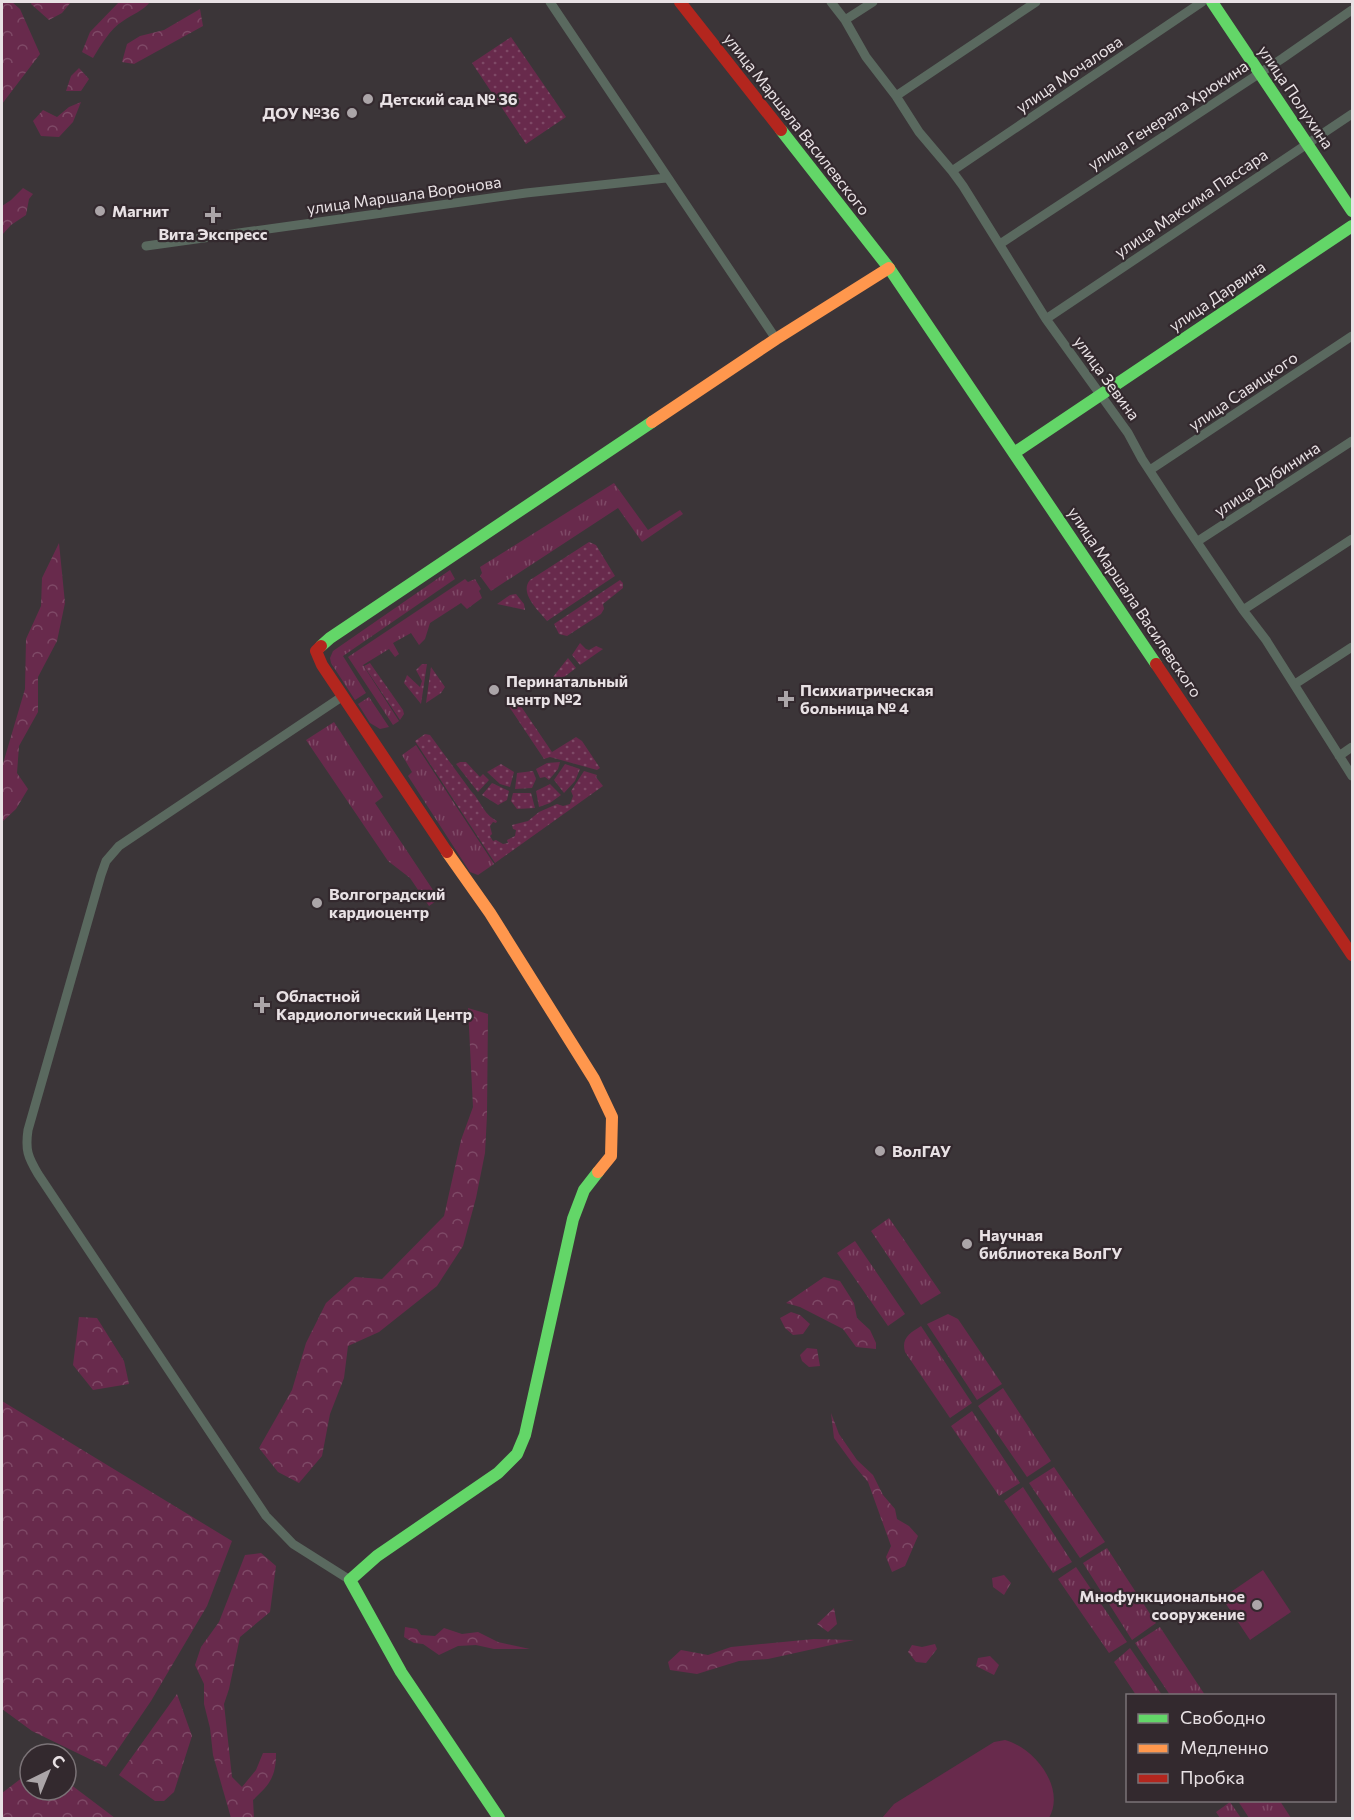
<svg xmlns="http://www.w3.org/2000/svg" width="1354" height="1820" viewBox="0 0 1354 1820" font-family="Commissioner,sans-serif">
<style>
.grass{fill:url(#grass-tufts)}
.forest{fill:url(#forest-crowns)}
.park{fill:url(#park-dots)}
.pitch{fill:#682a4c}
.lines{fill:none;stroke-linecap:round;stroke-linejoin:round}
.street{stroke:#5a695f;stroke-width:9}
.fast{stroke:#63d668;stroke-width:12}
.slow{stroke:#ff974d;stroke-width:12}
.jam{stroke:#b3261e;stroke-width:12}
.poi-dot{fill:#aba5a8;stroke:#33292e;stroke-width:2}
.labels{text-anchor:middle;stroke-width:4.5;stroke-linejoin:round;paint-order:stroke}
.street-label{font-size:16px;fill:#e8e1e4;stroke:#33292e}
.poi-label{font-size:16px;font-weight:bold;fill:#e8e1e4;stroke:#33292e;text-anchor:start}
</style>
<defs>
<pattern id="grass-tufts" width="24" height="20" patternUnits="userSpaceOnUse" patternTransform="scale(1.5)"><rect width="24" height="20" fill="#682a4c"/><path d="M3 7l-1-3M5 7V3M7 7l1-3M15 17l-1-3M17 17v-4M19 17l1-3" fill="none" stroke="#7e4966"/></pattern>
<pattern id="forest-crowns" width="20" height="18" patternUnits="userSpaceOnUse" patternTransform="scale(1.5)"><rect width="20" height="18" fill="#682a4c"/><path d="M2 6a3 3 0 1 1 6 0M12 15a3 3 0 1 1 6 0" fill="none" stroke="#7e4966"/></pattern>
<pattern id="park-dots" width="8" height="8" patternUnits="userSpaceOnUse" patternTransform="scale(1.5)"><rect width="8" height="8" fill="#682a4c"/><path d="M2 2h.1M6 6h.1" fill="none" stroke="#7e4966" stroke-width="1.8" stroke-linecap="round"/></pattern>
</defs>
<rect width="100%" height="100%" fill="#3b3538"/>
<!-- grass -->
<path class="grass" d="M614,483L648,530L680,510L683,514L642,542L618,508L491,591L480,576L482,573L480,567Z
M450,570L455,579L343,656L366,693L355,700L331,663L330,658L333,651Z
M465,579L468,582L475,579L481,589L479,591L482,598L467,609L461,603L430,623L425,639L419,645L411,633L393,643L399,654L395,657L389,649L363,665L399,721L393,725L348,657Z
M369,697L389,727L380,729L370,723L358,704Z
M334,722L383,797L375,803L439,899L429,906L410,878L388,861L306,740Z
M416,745L494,864L478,875L470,872L408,776L412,772L402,755Z
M889,1218L941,1293L921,1305L871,1231Z
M855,1241L905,1314L888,1326L837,1253Z
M948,1314L958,1319L1002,1384L977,1400L927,1324Z
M921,1326L972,1403L950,1418L905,1352C901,1338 910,1333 921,1326Z
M1003,1388L1051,1461L1027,1477L978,1406Z
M972,1411L1020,1483L999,1496L951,1426Z
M1054,1467L1105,1542L1080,1558L1029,1483Z
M1023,1487L1072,1562L1053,1573L1004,1501Z
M1107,1548L1156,1623L1132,1640L1083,1563Z
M1076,1567L1127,1642L1109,1653L1058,1579Z
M1160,1627L1205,1695H1170L1135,1643Z
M1130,1648L1162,1695H1136L1114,1662Z
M1238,1801H1280L1291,1818H1249Z
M1230,1802L1241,1818H1220L1216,1812Z"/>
<!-- forest -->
<path class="forest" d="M2,2H12L20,9L40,54L2,104Z
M32,2H71L62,13L49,20L31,4Z
M119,2H150C143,11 133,14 123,21C110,29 101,45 93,58L82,52L90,32Z
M200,9L203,26L134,64L122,62L127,44L140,36L164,30Z
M79,68L89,79L81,91H66L71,76Z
M81,102L73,122L59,137L41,136L33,121L43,110L57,117L69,107Z
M23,188L33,194L29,199L26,215L11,225L2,235V206L11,200Z
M59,543L65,603L57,641L38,677V712L19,746L17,773L28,789L16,809L2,822V767L25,689L26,639L41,606L42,578Z
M468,1008L488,1014L487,1115L485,1153L476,1198L463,1246L437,1286L379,1332L348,1346L344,1378L330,1414L322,1456L299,1483L278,1472L259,1448L292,1390L306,1343L326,1303L355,1277L382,1279L444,1216L461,1140L473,1107Z
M824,1277L840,1281L854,1303L857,1318L870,1330L876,1343V1349L856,1347L843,1329L800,1307L786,1303Z
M791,1312L800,1315L810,1324L803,1334L793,1335L785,1328L780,1318Z
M79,1317L97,1318L124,1361L129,1384L93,1390L73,1365Z
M807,1348L817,1349L820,1366L809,1367L802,1361L800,1355Z
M2,1401L232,1541L207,1606L151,1701L106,1767L32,1731L2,1709Z
M831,1413L839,1434L857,1460L873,1475L883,1495L895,1509L897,1519L909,1526L918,1536L905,1566L892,1572L886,1557L891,1546L868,1482L853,1464L834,1438Z
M261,1553L276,1566L270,1612L240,1637L229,1689L224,1704L232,1777L242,1787L256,1770L263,1753H276C276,1777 270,1784 253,1800L254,1818H231L213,1755L210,1728L204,1704V1684L195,1665L201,1647L219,1622L245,1555Z
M1004,1575L1011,1583L1004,1595L993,1587L992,1578Z
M834,1608L837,1624L828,1632L817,1624Z
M405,1627L417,1629L421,1635L435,1636L444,1628L462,1634L478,1632L498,1642L530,1649H494L476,1645L458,1646L439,1655L423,1644L414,1643L404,1637Z
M814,1639L854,1640L768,1659L739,1661L697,1674L670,1670L668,1662L681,1650L708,1655L731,1647Z
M935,1644L937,1649L926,1663L916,1662L908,1652L912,1645L922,1647Z
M990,1656L999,1665L994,1675L976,1666L978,1658Z
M177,1694L192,1736L174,1792L164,1801H155L119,1775Z
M27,1774H30V1790H66V1781L115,1818H2V1793Z"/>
<!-- park -->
<path class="park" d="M511,37L566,117L526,144L472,63Z
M589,542L596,545L615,576L547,621C538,610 519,593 530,580Z
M620,580L623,583V588L603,604L604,609L601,614L567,636L559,634L554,624Z
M516,594L524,604L525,610L497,604L510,595Z
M580,643L586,649L589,650L596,646L603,649L580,665L572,655Z
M568,658L576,668L555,684L553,677Z
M370,663L403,710L404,714L400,720L364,666Z
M422,664H427L421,704L404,683L407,675L420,687L422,681L416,670Z
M431,667L445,687L441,693L426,703Z
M514,696L552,752L576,737L582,741L600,768L597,770L550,757L544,759L506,702Z
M425,734L430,735L471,791C481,801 483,814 497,821L496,823L493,822L490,826L492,834L490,836L493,841L496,840L503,844L508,843L507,840L515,836L516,830L513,829L512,825L528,821L539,812L557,804L563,806L570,804L573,796L571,791L584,771L597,775L596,777L603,786L495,863L415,741Z
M460,762H466L480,777L483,774L489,780L478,792L456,764Z
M560,762L558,769L549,780L545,777L540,778L536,769L547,763Z
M501,764L514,772L510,787L500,784L487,772Z
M565,764L580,769L575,781L564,793L554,780Z
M533,771L536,779L532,788L515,789L517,773Z
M492,783L509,791L507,800L498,805L482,795Z
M550,784L561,795L550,803L539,807L536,791Z
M513,793H531L535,808L517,809L511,801Z"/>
<!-- pitch -->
<path class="pitch" d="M1263,1570L1291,1612L1250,1640L1222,1598Z
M1005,1740C1035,1748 1066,1788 1049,1818H882L894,1804L994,1742Z"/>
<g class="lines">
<!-- street -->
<path class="street" d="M550,2L776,339
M831,2L845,20L866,57L896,96L919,132L952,171L963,186L1046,319L1128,433L1142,459L1176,511L1243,610L1266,640L1352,776
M845,20L873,2
M896,96L1036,2
M952,171L1202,2
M1000,244L1283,58L1352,10
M146,246L526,193L666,178
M1046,319L1352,114
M1150,470L1352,336
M1198,541L1352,441
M1243,610L1352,539
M1295,684L1352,647
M343,696L119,846L106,861L101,875L28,1130C25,1150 28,1157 38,1174L266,1516L293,1544L350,1580
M1339,756L1352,747"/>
<!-- fast -->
<path class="fast" d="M1212,2L1352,211
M781,130L889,268L1156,664
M1014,453L1352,226
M321,646L330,638L652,422
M499,1818L401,1672L350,1580L377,1556L498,1473L517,1454L525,1435L573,1219L584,1190L598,1172"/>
<!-- slow -->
<path class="slow" d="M652,422L776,339L889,268
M447,852L490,913L594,1079L612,1117L611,1156L598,1172"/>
<!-- jam -->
<path class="jam" d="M680,2L781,130
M321,646L316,651L322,665L447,852
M1156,664L1352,955"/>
</g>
<!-- markers -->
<g class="poi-dot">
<circle cx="368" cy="99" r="6"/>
<circle cx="352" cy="113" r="6"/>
<circle cx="100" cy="211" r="6"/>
<path d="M210 206h6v6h6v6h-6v6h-6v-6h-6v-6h6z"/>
<circle cx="494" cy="690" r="6"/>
<path d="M783 690h6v6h6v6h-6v6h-6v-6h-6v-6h6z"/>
<circle cx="317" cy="903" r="6"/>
<path d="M259 996h6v6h6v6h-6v6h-6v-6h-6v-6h6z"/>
<circle cx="880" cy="1151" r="6"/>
<circle cx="967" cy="1244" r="6"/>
<circle cx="1257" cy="1605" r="6"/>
</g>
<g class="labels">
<!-- street labels -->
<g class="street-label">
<text transform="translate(1069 74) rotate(-34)" y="6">улица Мочалова</text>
<text transform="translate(1296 97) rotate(56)" y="6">улица Полухина</text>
<text transform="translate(1168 115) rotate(-33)" y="6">улица Генерала Хрюкина</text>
<text transform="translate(797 124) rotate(52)" y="6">улица Маршала Василевского</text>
<text transform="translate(404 195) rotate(-8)" y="6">улица Маршала Воронова</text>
<text transform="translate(1191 203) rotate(-34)" y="6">улица Максима Пассара</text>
<text transform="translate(1217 296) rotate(-34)" y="6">улица Дарвина</text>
<text transform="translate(1107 378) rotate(54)" y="6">улица Зевина</text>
<text transform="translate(1243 391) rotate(-34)" y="6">улица Савицкого</text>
<text transform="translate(1267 479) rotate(-33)" y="6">улица Дубинина</text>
<text transform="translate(1135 602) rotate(56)" y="6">улица Маршала Василевского</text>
</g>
<!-- poi labels -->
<g class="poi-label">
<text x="380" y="105">Детский сад № 36</text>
<text x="340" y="119" text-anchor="end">ДОУ №36</text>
<text x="112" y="217">Магнит</text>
<text x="213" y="240" text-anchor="middle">Вита Экспресс</text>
<text x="506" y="687">Перинатальный<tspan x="506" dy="18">центр №2</tspan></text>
<text x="800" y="696">Психиатрическая<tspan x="800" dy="18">больница № 4</tspan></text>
<text x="329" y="900">Волгоградский<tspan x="329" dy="18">кардиоцентр</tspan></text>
<text x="276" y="1002">Областной<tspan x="276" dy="18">Кардиологический Центр</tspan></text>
<text x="892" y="1157">ВолГАУ</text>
<text x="979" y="1241">Научная<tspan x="979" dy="18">библиотека ВолГУ</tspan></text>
<text x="1245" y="1602" text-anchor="end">Мнофункциональное<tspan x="1245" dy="18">сооружение</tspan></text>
</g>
</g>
<!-- border -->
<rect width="1354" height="1820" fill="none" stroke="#e8e1e4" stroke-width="6"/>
<!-- legend -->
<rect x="1126" y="1694" width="210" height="108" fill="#33292e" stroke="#7b7377" stroke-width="1.5"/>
<rect x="1138" y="1714" width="30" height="9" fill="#63d668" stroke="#7b7377" stroke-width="1.5"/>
<text x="1180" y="1724" font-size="18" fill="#e8e1e4">Свободно</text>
<rect x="1138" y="1744" width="30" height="9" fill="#ff974d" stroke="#7b7377" stroke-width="1.5"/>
<text x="1180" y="1754" font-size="18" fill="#e8e1e4">Медленно</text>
<rect x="1138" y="1774" width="30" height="9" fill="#b3261e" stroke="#7b7377" stroke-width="1.5"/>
<text x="1180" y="1784" font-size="18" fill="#e8e1e4">Пробка</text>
<!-- north arrow -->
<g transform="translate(48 1772) rotate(43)"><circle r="28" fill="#33292e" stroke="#7b7377" stroke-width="1.5"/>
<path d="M0-4.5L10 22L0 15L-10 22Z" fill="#aba5a8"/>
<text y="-9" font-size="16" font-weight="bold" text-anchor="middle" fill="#e8e1e4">С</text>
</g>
</svg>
